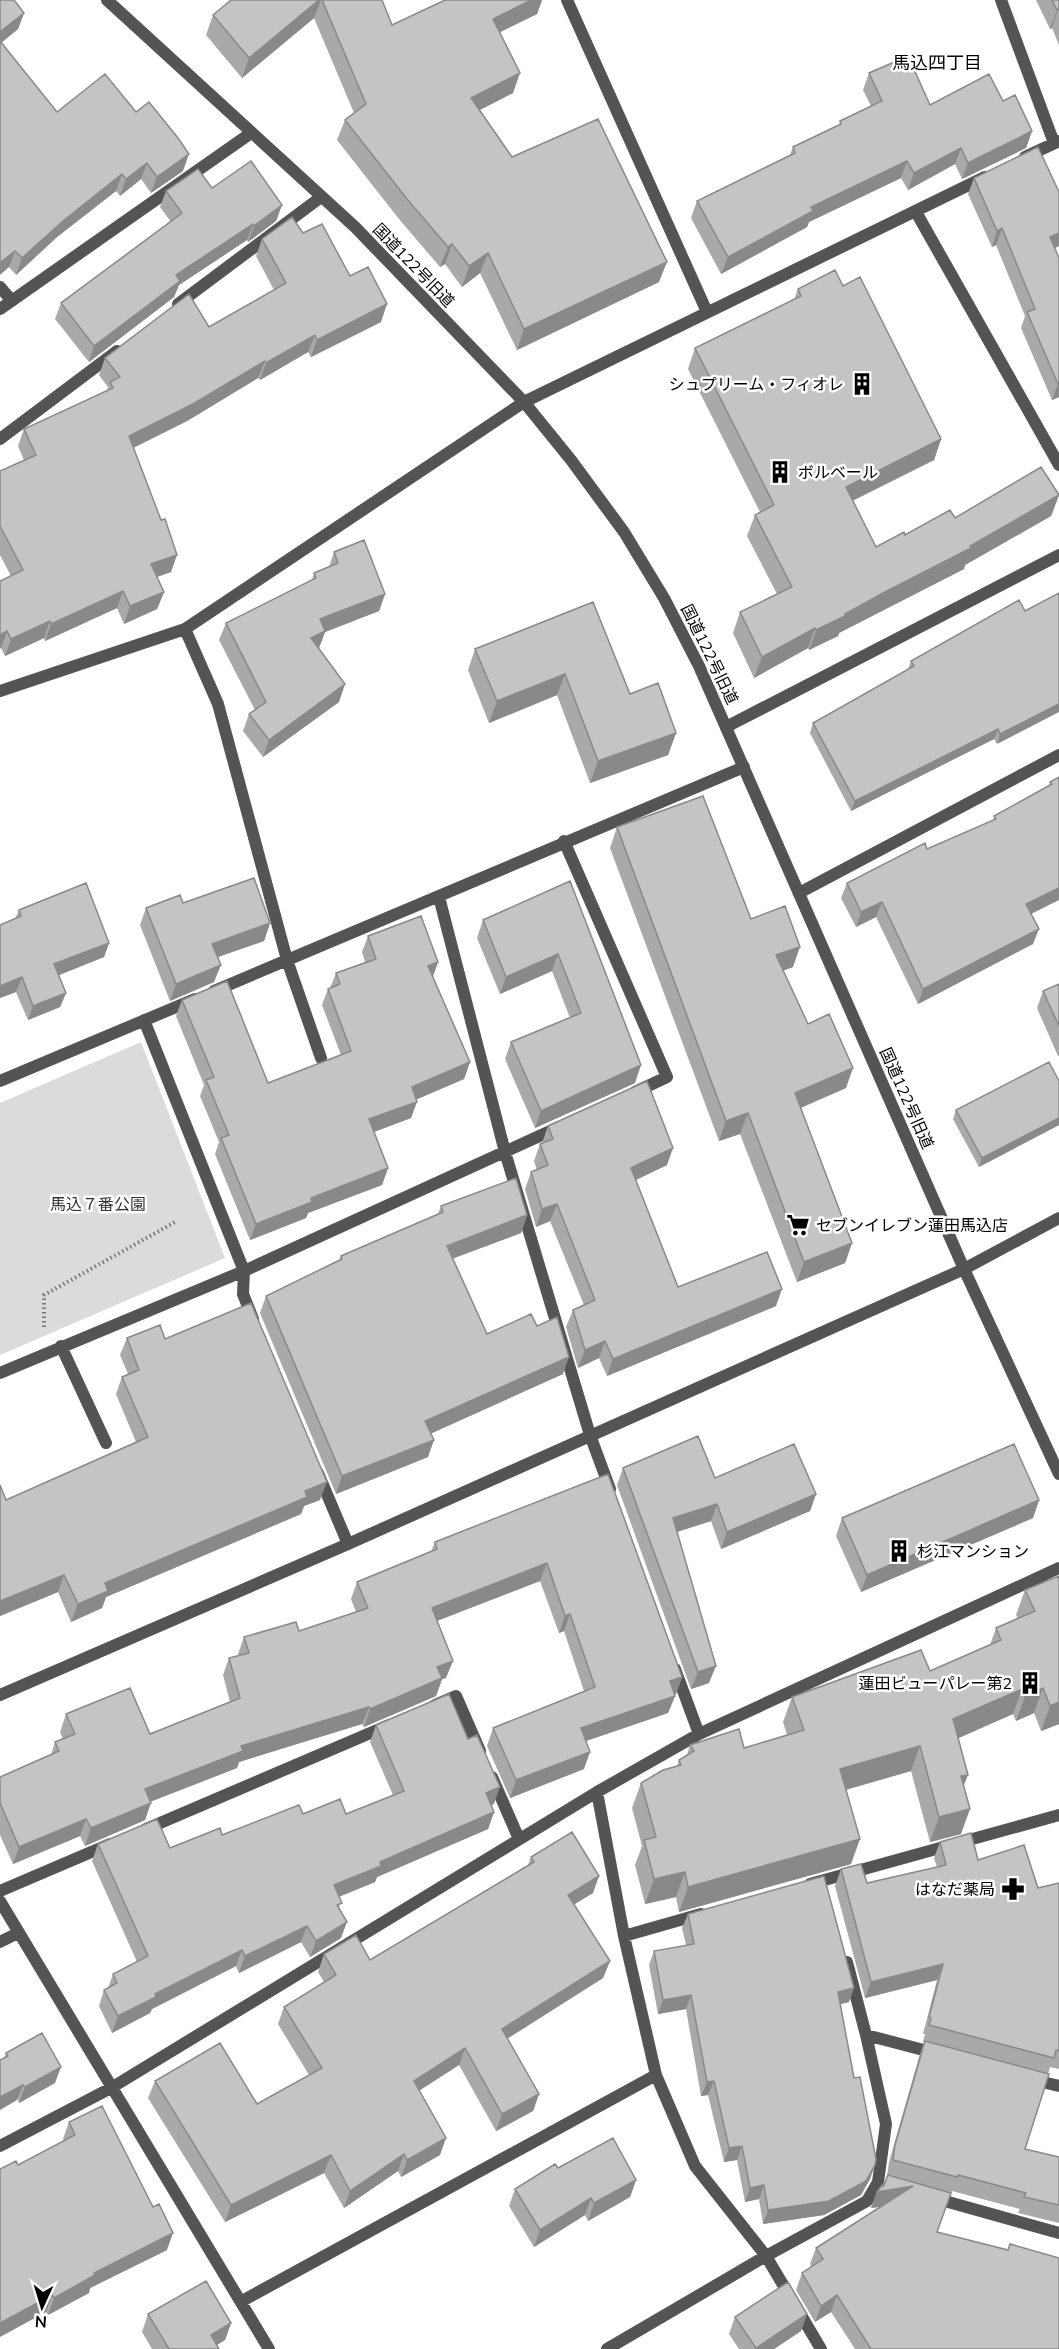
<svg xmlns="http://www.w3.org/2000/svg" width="1059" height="2349" viewBox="0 0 1059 2349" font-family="'Nunito Sans','Noto Sans JP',sans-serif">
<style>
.green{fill:#dbdbdb}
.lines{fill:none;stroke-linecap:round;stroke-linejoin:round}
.path{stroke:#767676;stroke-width:4;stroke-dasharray:1.5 3;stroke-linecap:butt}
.minor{stroke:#545454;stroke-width:12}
.tertiary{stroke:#545454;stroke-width:12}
.wall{fill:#a9a9a9}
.shaded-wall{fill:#898989}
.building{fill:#c4c4c4;stroke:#898989;stroke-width:1.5}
.labels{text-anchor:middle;stroke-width:5;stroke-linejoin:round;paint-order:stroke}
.street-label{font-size:16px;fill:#000;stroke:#fff}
.poi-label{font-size:16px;fill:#000;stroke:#fff;text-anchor:end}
.park-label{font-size:16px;fill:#323232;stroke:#fff}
.neighbourhood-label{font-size:18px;fill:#000;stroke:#fff}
</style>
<rect width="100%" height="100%" fill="#fff"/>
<!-- green -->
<path class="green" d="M141,1042L225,1258L0,1355V1103Z"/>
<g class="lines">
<!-- path -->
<path class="path" d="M44,1327V1295L177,1221"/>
<!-- minor -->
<path class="minor" d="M567,0L707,312
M1001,0L1054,143
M1025,157L1059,141
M916,212L1059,465
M0,287L12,301
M178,304L321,197
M0,309L251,133
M0,439L117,351
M185,629L218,704L287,960L321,1058
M0,691L185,629L524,402L985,177
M726,727L1059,555
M564,841L667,1077L635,1092
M799,893L1059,755
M439,897L505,1152L590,1435L610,1489
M214,991C391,916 567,840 744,767
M144,1020L244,1271L243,1294L253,1319
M0,1081L195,999
M61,1346L106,1443
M0,1373L244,1271L559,1127
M318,1473L348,1544
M675,1669L699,1734
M435,1705L456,1696L480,1751
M492,1777L519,1839
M597,1792L624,1936L656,2075L695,2166L766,2256L821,2349
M146,1829L389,1725
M810,1884L1059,1815
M0,1891L110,1844
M0,1901L269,2349
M624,1936L701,1914
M0,1942L18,1933
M866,2035L935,2053
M1030,2079L1059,2086
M0,2146L111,2088L597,1792L699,1734L1059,1568
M934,2198L1059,2233
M242,2301L656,2075
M607,2349L766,2256L867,2201L878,2182L886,2124L866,2035L847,1962"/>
<!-- tertiary -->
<path class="tertiary" d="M107,0L355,227L524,402L571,460L624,532L664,598L699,666L964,1269L1059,1474
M0,1695L348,1544L964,1269L1059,1218"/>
</g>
<!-- wall -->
<path class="wall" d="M0,0L24,13L18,29L1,42L57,112L183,171L151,193L141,179L120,196L116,191L57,237L16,275L9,267Z
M231,0H382L392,25L445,0H542L537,14L500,32L513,93L480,110L512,157L659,282L517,350L480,273L462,287L445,264L440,267L399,219L337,140L345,120L354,113L314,18L242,78L206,35L213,15Z
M1036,0H1059V45L1052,28L1050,29Z
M869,73L930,105L1003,101L1032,131L1026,148L962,179L955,164L908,190L901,178L809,222L807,227L721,274L691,218L697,201L790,155L793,147L839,125L840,121L871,106L863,90Z
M974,178L1059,246L1055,248L1059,397L1052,400L1021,328L1025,316L996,245L992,247L968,194Z
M212,188L282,205L276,221L248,242L247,240L179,285L174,297L89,362L55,319L61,303L171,222L160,207L166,191Z
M303,233L350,276L381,322L311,357L308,352L260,380L258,378L187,421L133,448L171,572L157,577L164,592L157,609L124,624L117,608L45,641L44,638L5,656L1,648L11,576L0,555V471L24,460L18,446L24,429L107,390L108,387L99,375L105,358L209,327L274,290L256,256L262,239Z
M843,286L941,439L934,460L852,501L876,547L955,518L1059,495L1051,516L965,565L964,569L876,614L839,633L838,636L809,650L808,648L754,678L733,633L740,612L777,594L747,536L755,515L760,512L688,369L695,348L794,300L798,289Z
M334,552L385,594L379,611L325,632L319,648L339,702L263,757L243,731L249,714L255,710L219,640L226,623L312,580L314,573L329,567Z
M1059,593L997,744L994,739L851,811L810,733L813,723L908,669L911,661L1025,611Z
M593,602L630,694L676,733L668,755L590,783L557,695L489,723L468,670L475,649Z
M1059,777L1031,914L1033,944L918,1004L876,917L856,927L841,898L847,883L993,821L994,816L1049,786L1050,782Z
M617,827L751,919L793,967L783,970L808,1024L846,1088L801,1108L852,1243L845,1263L797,1282L740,1134L719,1141L610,848Z
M570,881L635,1083L535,1128L505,1059L511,1042L570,1018L552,971L500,994L477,938L483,920Z
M183,903L270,923L264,941L218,957L214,982L170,1001L140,925L146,908Z
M19,910L109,943L104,957L59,975L66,993L60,1007L28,1020L16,992L0,998V925L15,919Z
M368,936L438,962L433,977L470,1062L464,1079L417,1099L411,1118L374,1132L388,1168L382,1185L308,1213L306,1218L250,1240L215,1154L219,1142L200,1096L204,1085L176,1016L182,1000L268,1083L341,1055L322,1005L328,989L330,988L336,973L365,962L362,952Z
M1059,984V1056H1058L1037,1008L1043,991Z
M1059,1081V1125L979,1167L953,1119L956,1110Z
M548,1126L667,1165L636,1180L678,1287L776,1306L607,1376L599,1358L578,1368L566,1327L573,1310L584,1305L550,1221L536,1227L525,1189L531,1172L537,1170L534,1161L540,1144L542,1143Z
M441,1206L527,1215L521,1233L453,1258L487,1334L537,1326L563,1374L431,1433L428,1457L336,1494L260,1313L266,1296L339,1260L341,1256L438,1214Z
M127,1338L165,1339L320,1500L304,1506L301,1514L106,1597L102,1608L71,1622L58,1592L0,1616V1485L6,1500L136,1442L116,1394L122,1377L128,1374L120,1355Z
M623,1468L715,1478L816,1494L810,1511L721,1549L711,1521L677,1532L709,1683L691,1689L617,1485Z
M608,1474L682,1677L676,1694L674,1695L675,1696L668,1713L586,1741L584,1769L510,1798L487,1746L493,1728L584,1691L564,1631L559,1633L540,1581L437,1621L446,1678L442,1679L436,1696L364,1727L362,1724L239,1762L237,1768L150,1802L145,1820L85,1846L80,1836L13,1864L0,1835V1777L51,1755L55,1742L63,1739L60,1732L66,1714L150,1734L230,1702L223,1675L229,1658L239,1656L238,1654L244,1637L299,1631L356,1612L351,1599L357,1582L431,1552L435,1542Z
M1039,1500L1033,1518L861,1592L836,1536L842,1518Z
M1059,1576V1724L1041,1731L1034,1713L1016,1721L1013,1714L958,1738L964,1786L961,1834L930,1842L911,1771L846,1790L851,1864L679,1912L676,1897L645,1904L635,1865L642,1846L632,1808L641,1783L677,1766L679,1760L687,1755L690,1745L744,1748L787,1735L783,1722L792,1697L930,1671L990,1645L996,1628L1018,1619L1016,1615L1025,1590Z
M376,1725L494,1804L491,1805L494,1812L488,1829L377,1877L375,1882L339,1897L341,1938L310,1957L301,1942L239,1973L236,1966L152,2009L150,2013L112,2033L99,2006L104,1990L108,1988L113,1974L137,1962L92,1861L98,1844L170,1848L303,1814H346L393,1795L370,1742Z
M940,1842L978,1860L1038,1888L1059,1883V2069L1050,2067L1025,2149L1059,2157V2223L1018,2213L1020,2209L952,2191L937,2232L1008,2250L1059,2349H855L831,2312L815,2322L796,2290L802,2273L812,2267L810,2264L816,2248L880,2207L871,2208L877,2192L883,2187L887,2176L889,2162L919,2057L924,2042H923L925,2034H923L937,1980L865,1998L835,1886L841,1869L867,1883L937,1867L934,1858Z
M531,1857L593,1893L574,1904L610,1961L603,1978L507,2038L539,2094L533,2111L496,2131L459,2065L419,2090L440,2155L401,2177L398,2171L344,2208L324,2173L225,2222L148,2098L155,2081L257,2104L309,2075L278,2024L284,2007L324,1982L318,1972L324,1954L370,1960L528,1865Z
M688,1914L849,2002L840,2004L870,2179L861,2195L824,2215L763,2224L759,2199L745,2202L737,2160L724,2162L708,2095L701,2096L686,2009L658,2014L649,1965L654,1951L686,1945L682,1928Z
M6,2053L55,2083L19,2103L4,2058Z
M69,2122L167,2250L90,2288L89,2293L48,2315L46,2312L18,2165L64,2141L63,2139Z
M558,2168L636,2180L630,2197L588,2221L585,2215L534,2247L509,2206L515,2189Z
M148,2314L231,2323L225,2340L217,2345L219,2349H152L142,2332Z
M807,2314L801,2331L774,2349H739L729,2334L735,2317Z"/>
<!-- shaded-wall -->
<path class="shaded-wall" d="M319,0H321L314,18L242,78L249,58Z
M531,0H542L537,14L486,39L493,19Z
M1058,9L1052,28L1050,29L1057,10Z
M24,13L18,29L0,44V32Z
M520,73L513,93L464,118L471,98Z
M1032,131L1026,148L962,179L968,163Z
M961,148L955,164L908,190L914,173Z
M189,154L183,171L151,193L157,177Z
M907,161L901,178L809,222L807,227L721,274L728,257L811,207Z
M147,163L141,179L120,196L126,179Z
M122,174L116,191L57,237L16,275L22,258L63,221Z
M282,205L276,221L248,242L254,226Z
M253,224L247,240L179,285L174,297L89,362L94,346L176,275Z
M1002,228L996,245L992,247L997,231Z
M1059,233V246L1044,253L1050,237Z
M452,244L445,264L440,267L448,247Z
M15,251L9,267L0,275V263Z
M488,253L480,273L462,287L469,266Z
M667,262L659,282L517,350L524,329Z
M387,304L381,322L311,357L317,340Z
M315,335L308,352L260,380L266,363Z
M265,361L258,378L187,421L123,453L129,436Z
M1058,384H1059V397L1052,400Z
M941,439L934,460L838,508L846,487Z
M1059,495L1051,516L965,565L964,569L876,614L839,633L838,636L809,650L816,630L970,546Z
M177,555L171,572L145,581L151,564Z
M123,591L117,608L45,641L51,624Z
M164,592L157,609L124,624L130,606Z
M385,594L379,611L325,632L319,648L305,655L311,638L320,619Z
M50,621L44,638L5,656L11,639Z
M815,628L808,648L754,678L762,657Z
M7,631L1,648L0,649V635Z
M565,674L557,695L489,723L497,701Z
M345,684L339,702L263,757L269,740Z
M1059,704V712L997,744L1000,734Z
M998,729L994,739L851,811L855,801Z
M676,733L668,755L590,783L598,761Z
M1059,888V900L1021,919L1026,904Z
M882,902L876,917L856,927L861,912Z
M270,923L264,941L206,961L212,944Z
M1039,929L1033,944L918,1004L923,989Z
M109,943L104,957L49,979L54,964Z
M800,947L793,967L769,976L776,955Z
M558,954L552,971L500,994L506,977Z
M438,962L432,978L428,966Z
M221,965L214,982L170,1001L176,984Z
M22,977L16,992L0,998V986Z
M66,993L60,1007L28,1020L33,1006Z
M470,1062L464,1079L406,1104L412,1087Z
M641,1065L635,1083L535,1128L541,1111Z
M853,1068L846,1088L788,1113L795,1093Z
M417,1102L411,1118L363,1136L369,1119Z
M748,1113L740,1134L719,1141L726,1121Z
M1059,1118V1125L979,1167L982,1158Z
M673,1148L667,1165L625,1185L631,1168Z
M388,1168L382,1185L308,1213L306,1218L250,1240L256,1224L311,1198Z
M557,1204L550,1221L536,1227L542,1209Z
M527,1215L521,1233L441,1263L447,1246Z
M852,1243L845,1263L797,1282L804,1262Z
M782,1289L776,1306L607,1376L613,1359Z
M605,1341L599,1358L578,1368L585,1350Z
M569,1357L563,1374L419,1439L425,1421Z
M434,1440L428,1457L336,1494L342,1476Z
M327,1482L320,1500L304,1506L301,1514L106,1597L102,1608L71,1622L78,1604L105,1583L305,1491Z
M816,1494L810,1511L721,1549L727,1532Z
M1039,1500L1033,1518L861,1592L867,1575Z
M717,1504L711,1521L667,1535L673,1518Z
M547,1563L540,1581L426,1625L432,1608Z
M64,1575L58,1592L0,1616V1601Z
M570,1614L564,1631L559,1633L565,1616Z
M453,1661L446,1678L442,1679L436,1696L364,1727L370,1709L437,1667Z
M716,1666L709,1683L691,1689L698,1672Z
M682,1677L676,1694L663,1698L670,1681Z
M1043,1688L1034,1713L1016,1721L1025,1696Z
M1022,1689L1013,1714L943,1745L953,1719Z
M675,1696L668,1713L574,1745L581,1728Z
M1059,1702V1724L1041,1731L1050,1706Z
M369,1707L362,1724L239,1762L237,1768L139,1806L145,1789L241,1746Z
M920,1746L911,1771L830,1794L840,1769Z
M590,1752L584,1769L510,1798L516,1780Z
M968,1775L958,1800L961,1776Z
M500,1787L494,1804L480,1809L486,1793Z
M151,1803L145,1820L85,1846L91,1828Z
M970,1809L961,1834L930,1842L939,1817Z
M494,1812L488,1829L377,1877L375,1882L328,1901L334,1885L380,1862Z
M86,1819L80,1836L13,1864L19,1847Z
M860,1839L851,1864L679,1912L688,1887Z
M685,1872L676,1897L645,1904L654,1879Z
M599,1876L593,1893L562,1912L568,1895Z
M347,1922L341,1938L310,1957L316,1941Z
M307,1926L301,1942L239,1973L245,1956Z
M242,1950L236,1966L152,2009L150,2013L112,2033L118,2016L155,1994Z
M610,1961L603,1978L496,2046L502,2029Z
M943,1964L937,1980L865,1998L871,1982Z
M854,1988L849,2002L833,2006L838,1992Z
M691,1995L686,2009L658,2014L663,2000Z
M465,2048L459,2065L408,2098L414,2081Z
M61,2067L55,2083L19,2103L25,2087Z
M714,2081L708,2095L701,2096L707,2082Z
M23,2085L17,2100L0,2110V2097Z
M539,2094L533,2111L496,2131L502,2114Z
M446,2138L440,2155L401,2177L407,2160Z
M742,2146L737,2160L724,2162L729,2148Z
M404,2154L398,2171L344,2208L350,2191Z
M331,2155L324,2173L225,2222L231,2205Z
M875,2165L870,2179L861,2195L824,2215L763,2224L768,2210Z
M636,2180L630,2197L588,2221L594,2203Z
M764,2185L759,2199L745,2202L750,2188Z
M913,2186L907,2203L871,2208L877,2192Z
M591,2198L585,2215L534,2247L540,2230Z
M173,2233L167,2250L90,2288L89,2293L48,2315L54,2298L94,2273Z
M52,2295L46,2312L0,2337V2323Z
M837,2295L831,2312L815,2322L821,2306Z
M807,2314L801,2331L774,2349H755L756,2348Z
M231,2323L225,2340L210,2349L211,2335Z"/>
<!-- building -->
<path class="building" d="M0,0H14L24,13L0,32Z
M231,0H319L249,58L213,15Z
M322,0H382L392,25L445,0H531L493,19L520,73L471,98L512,157L598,119L667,262L524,329L488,253L469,266L452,244L448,247L407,199L345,120L366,104Z
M1052,0H1059V11L1058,9L1057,10Z
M0,41L57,112L105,74L136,112L149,102L178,138L189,154L157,177L147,163L126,179L122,174L63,221L22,258L15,251L0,263Z
M908,56L930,105L989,74L1003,101L1015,95L1032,131L968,163L961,148L914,173L907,161L811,207L813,211L728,257L697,201L795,153L793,147L841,124L840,121L882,101L869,73Z
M1038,147L1059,192V233L1050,237L1059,258V384H1058L1027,312L1035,309L1002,228L997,231L974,178Z
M251,161L282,205L254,226L253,224L176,275L180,281L94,346L61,303L182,213L166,191L198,169L212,188Z
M292,217L303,233L322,224L350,276L368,267L387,304L317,340L315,335L266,363L265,361L193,404L129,436L161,520L165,519L177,555L151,564L164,592L130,606L123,591L51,624L50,621L11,639L7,631L0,635V581L23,570L0,526V471L36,455L24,429L113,388L110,382L120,377L105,358L189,294L209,327L286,283L262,239Z
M835,270L843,286L860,277L941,439L846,487L876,547L904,532L905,535L950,510L955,518L1041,467L1059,495L970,546L971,548L883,593L845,614V616L816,630L815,628L762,657L740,612L792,587L755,515L774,505L695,348L801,296L798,289Z
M364,540L385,594L320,619L325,631L311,638L345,684L269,740L249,714L266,702L226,623L316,578L314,573L338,563L334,552Z
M1059,593V704L1000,734L998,729L855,801L813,723L914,666L911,661L1019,600L1025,611Z
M593,602L630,694L658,683L676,733L598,761L565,674L497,701L475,649Z
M1059,777V888L1026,904L1039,929L923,989L882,902L861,912L847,883L925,843L927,849L996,819L994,816L1052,784L1050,782Z
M703,796L751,919L785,906L800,947L776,955L808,1024L829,1014L853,1068L795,1093L852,1243L804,1262L748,1113L726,1121L617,827Z
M254,878L270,923L212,944L221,965L176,984L146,908L180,895L183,903Z
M570,881L641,1065L541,1111L511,1042L581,1013L558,954L506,977L483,920Z
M86,883L109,943L54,964L66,993L33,1006L22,977L0,986V925L21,916L19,910Z
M421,916L438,962L428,966L470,1062L412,1087L417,1102L369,1119L388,1168L311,1198L312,1202L256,1224L221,1138L229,1135L206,1080L214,1077L182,1000L227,981L268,1083L351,1051L328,989L340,984L336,973L376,959L368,936Z
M1059,984V1026L1043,991Z
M1049,1062L1059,1081V1118L982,1158L956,1110Z
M647,1081L673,1148L631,1168L678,1287L767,1252L782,1289L613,1359L605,1341L585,1350L573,1310L595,1300L557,1204L542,1209L531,1172L548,1165L540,1144L553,1139L548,1126Z
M516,1178L527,1215L447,1246L487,1334L531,1314L537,1326L557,1317L569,1357L425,1421L434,1440L342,1476L266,1296L342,1259L341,1256L443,1212L441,1206Z
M251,1303L327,1482L305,1491L307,1497L105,1583L108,1591L78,1604L64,1575L0,1601V1485L6,1500L148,1437L122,1377L139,1370L127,1338L160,1325L165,1339Z
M698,1436L715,1478L794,1444L816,1494L727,1532L717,1504L673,1518L716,1666L698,1672L623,1468Z
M1014,1444L1039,1500L867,1575L842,1518Z
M608,1474L682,1677L670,1681L675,1696L581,1728L590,1752L516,1780L493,1728L595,1687L570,1614L565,1616L547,1563L432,1608L453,1661L437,1667L442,1678L370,1709L369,1707L241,1746L243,1751L145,1789L151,1803L91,1828L86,1819L19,1847L0,1803V1777L59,1751L55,1742L75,1734L66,1714L130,1688L150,1734L240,1698L229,1658L249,1653L244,1637L296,1622L299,1631L368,1608L357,1582L437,1549L435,1542Z
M1059,1576V1702L1050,1706L1043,1688L1025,1696L1022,1689L953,1719L968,1775L961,1776L970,1809L939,1817L920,1746L840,1769L860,1839L688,1887L685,1872L654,1879L644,1840L656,1837L641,1783L663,1770L681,1765L679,1760L694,1751L690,1745L739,1729L744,1748L804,1730L792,1697L921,1650L930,1671L1001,1640L996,1628L1035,1611L1025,1590Z
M449,1694L468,1739L477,1735L500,1787L486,1793L494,1812L380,1862L381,1866L334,1885L342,1903L337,1905L347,1922L316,1941L307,1926L245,1956L242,1950L155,1994L156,1997L118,2016L104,1990L117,1983L113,1974L148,1956L98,1844L157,1819L170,1848L220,1828L222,1835L299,1805L303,1814L340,1799L346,1814L404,1791L376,1725Z
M572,1832L599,1876L568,1895L610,1961L502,2029L539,2094L502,2114L465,2048L414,2081L446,2138L407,2160L404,2154L350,2191L331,2155L231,2205L155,2081L220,2043L257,2104L322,2068L284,2007L336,1975L324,1954L356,1935L370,1960L534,1862L531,1857Z
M971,1833L978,1860L1024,1845L1038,1888L1059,1883V2051L1056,2050L1054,2058L929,2025L931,2018L929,2017L943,1964L871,1982L841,1869L861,1864L867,1883L946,1865L940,1842Z
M824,1876L854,1988L838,1992L854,2078L860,2077L876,2159L875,2165L866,2181L829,2201L768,2210L764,2185L750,2188L742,2146L729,2148L714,2081L707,2082L691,1995L663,2000L654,1951L694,1944L688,1914Z
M42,2033L61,2067L25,2087L23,2085L0,2097V2060L8,2056L6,2053Z
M925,2041L1049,2074L1025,2149L1059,2157V2205L1024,2197L1026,2193L958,2175L957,2177L893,2160L895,2145Z
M102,2106L153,2207L159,2204L173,2233L94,2273L95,2275L54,2298L52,2295L0,2323V2169L16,2161L18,2165L75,2135L69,2122Z
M613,2138L636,2180L594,2203L591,2198L540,2230L515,2189L555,2164L558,2168Z
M888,2175L951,2193L937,2232L1008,2250L1010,2244L1059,2258V2349H871L837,2295L821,2306L802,2273L823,2259L816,2248L913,2186L877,2192L883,2184V2187Z
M206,2281L231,2323L211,2335L219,2349H169L148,2314Z
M788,2282L807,2314L756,2348L735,2317Z"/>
<!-- icons -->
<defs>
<g id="building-bare" transform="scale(1.8)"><path d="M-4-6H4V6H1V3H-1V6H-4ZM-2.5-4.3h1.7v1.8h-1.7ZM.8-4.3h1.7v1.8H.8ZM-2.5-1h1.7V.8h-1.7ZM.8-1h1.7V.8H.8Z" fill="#000" stroke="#fff" stroke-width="2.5" paint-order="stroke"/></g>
<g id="supermarket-bare" transform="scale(1.8)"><path d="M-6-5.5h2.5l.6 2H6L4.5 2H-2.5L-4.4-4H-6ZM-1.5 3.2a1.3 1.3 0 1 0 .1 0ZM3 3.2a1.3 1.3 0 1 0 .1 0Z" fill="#000" stroke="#fff" stroke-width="2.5" paint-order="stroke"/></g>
<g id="pharmacy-bare" transform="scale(1.8)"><path d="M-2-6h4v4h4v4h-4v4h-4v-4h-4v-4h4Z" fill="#000" stroke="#fff" stroke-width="2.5" paint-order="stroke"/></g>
</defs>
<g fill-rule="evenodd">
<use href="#building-bare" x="862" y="384"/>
<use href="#building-bare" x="780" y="472"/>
<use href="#supermarket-bare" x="798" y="1225"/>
<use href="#building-bare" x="899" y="1551"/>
<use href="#building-bare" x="1030" y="1683"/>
<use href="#pharmacy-bare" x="1013" y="1889"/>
</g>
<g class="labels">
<!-- street labels -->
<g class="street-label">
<text transform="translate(414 265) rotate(46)" y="6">国道122号旧道</text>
<text transform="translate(710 654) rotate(64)" y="6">国道122号旧道</text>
<text transform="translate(907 1098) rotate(66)" y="6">国道122号旧道</text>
</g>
<!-- poi labels -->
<g class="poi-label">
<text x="844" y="390">シュプリーム・フィオレ</text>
<text x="798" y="478" text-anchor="start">ボルベール</text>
<text x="816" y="1231" text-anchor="start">セブンイレブン蓮田馬込店</text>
<text x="917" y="1557" text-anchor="start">杉江マンション</text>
<text x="1012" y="1689">蓮田ビューパレー第2</text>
<text x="995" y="1895">はなだ薬局</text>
</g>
<!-- park labels -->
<g class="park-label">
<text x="98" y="1210">馬込７番公園</text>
</g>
<!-- neighbourhood labels -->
<g class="neighbourhood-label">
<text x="937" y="69">馬込四丁目</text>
</g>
</g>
<!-- north arrow -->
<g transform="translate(42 2307) rotate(184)" stroke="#ffffff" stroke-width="4.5" paint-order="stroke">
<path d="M0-4.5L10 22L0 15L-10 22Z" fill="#000000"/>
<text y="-9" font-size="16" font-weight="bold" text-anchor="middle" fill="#000000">N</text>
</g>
</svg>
